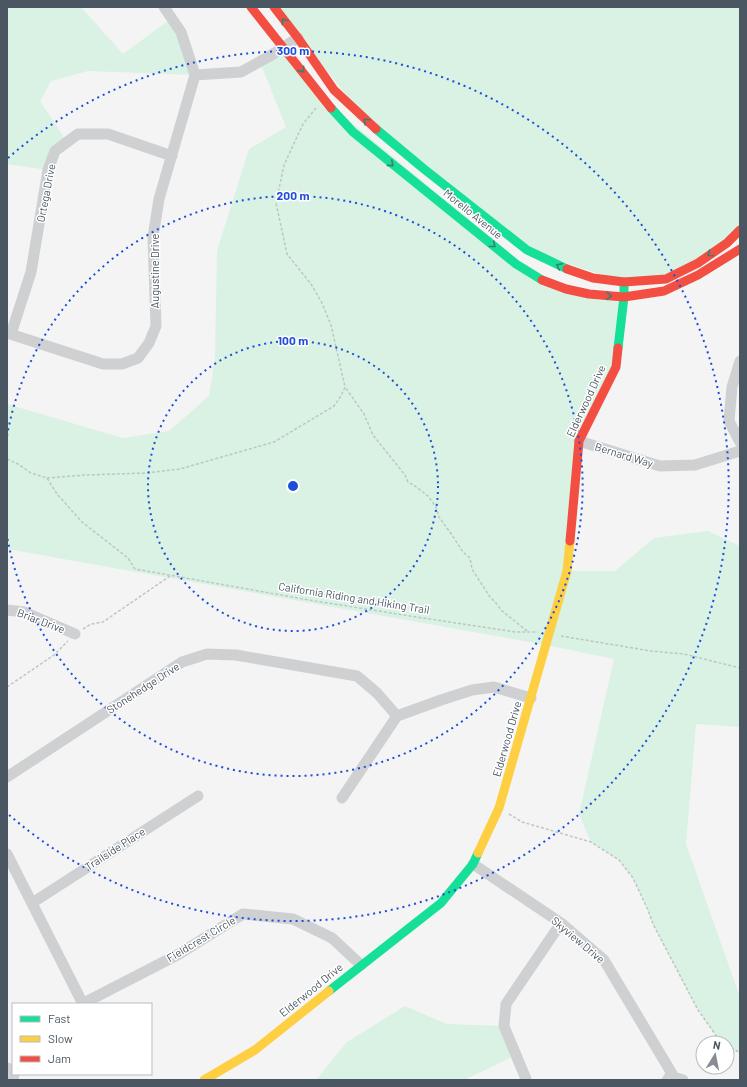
<svg xmlns="http://www.w3.org/2000/svg" width="747" height="1087" viewBox="0 0 747 1087" font-family="Barlow,sans-serif">
<style>
.green{fill:#d9f2e3}
.lines{fill:none;stroke-linecap:round;stroke-linejoin:round}
.path{stroke:#bcc7c4;stroke-width:1.5;stroke-dasharray:3 2;stroke-linecap:butt}
.lane{stroke:#ced0d2;stroke-width:5.5}
.street{stroke:#ced0d2;stroke-width:11}
.fast{stroke:#16e098;stroke-width:9}
.slow{stroke:#ffcf43;stroke-width:9}
.jam{stroke:#f24e42;stroke-width:9}
.oneway{stroke:#3a7f72}
.ring{fill:none;stroke:#1d4ed8;stroke-width:2;stroke-dasharray:2 4}
.labels{text-anchor:middle;stroke-width:3;stroke-linejoin:round;paint-order:stroke}
.street-label{font-size:11px;fill:#4a5661;stroke:#fff}
.centre{fill:#1d4ed8;stroke:#fff;stroke-width:2}
.ring-label{font-size:12px;text-anchor:middle;font-weight:bold;fill:#1d4ed8;stroke:#fff;stroke-width:3;stroke-linejoin:round;paint-order:stroke}
</style>
<rect width="100%" height="100%" fill="#f4f4f4"/>
<!-- green -->
<path class="green" d="M7,7H81L123,54L172,18L195,75L88,71L51,81L40,101L67,142L48,170L7,164Z
M274,7H740V230L666,279L624,282L527,250L371,125Z
M285,48L323,99L542,280L624,297L616,367L579,441L567,571H615L654,538L708,531L740,546V727L696,724L686,844L740,997V1053L727,1045V1043C710,1042 663,942 653,924L648,910L633,878L619,860L591,842L579,814L614,659L546,645L7,549V404L123,438L169,431L209,396L215,358L217,251L249,149L286,127L260,62Z
M405,1006L447,1024L504,1026L516,1055L464,1080H316L347,1042Z"/>
<g class="lines">
<!-- path -->
<path class="path" d="M316,108L303,124L284,165L276,203L287,254L311,284L322,303L331,325L345,387
M7,459L18,464L31,473L47,478L57,494L82,522L128,558L135,569L309,600L391,613L515,632H538
M47,478L86,475L146,473L180,469L274,442L334,406L341,396L345,387L364,414L373,435L405,475L408,482L415,486L428,496L436,507L439,517L452,535L463,552L470,558L472,569L490,597L496,603L501,610L527,631
M83,629L91,624L103,622L170,576
M561,636L651,651L684,654L740,668
M7,687L54,655L68,641
M509,814L522,822L591,842L619,860L633,878L648,910L653,924L698,1010L720,1041L724,1043
M727,1045L740,1053"/>
<!-- lane -->
<path class="lane" d="M664,1080L670,1071"/>
<!-- street -->
<path class="street" d="M195,75L241,72L270,56L298,38
M7,333L103,364H122L138,358L149,343L156,326L153,237L159,199L195,75L181,32L164,7
M11,334L31,272L48,170L55,151L78,134H108L172,156
M740,361L732,387L729,421L740,442
M579,441L660,466L695,465L740,451
M7,610L24,612L75,634
M7,777L182,662L207,654L236,655L357,676L377,693L397,716
M342,798L397,716L441,700L472,690L494,687L531,698
M7,854L83,1004
M473,864L561,923L604,960L674,1077L683,1080
M32,903L198,796
M82,1004L179,954L243,914L293,919L332,938L361,965
M7,1068L13,1070
M526,1079L504,1026L506,1004L561,923
M13,1080L14,1074"/>
<!-- fast -->
<path class="fast" d="M331,108L353,132L516,264L542,280
M376,129L424,169L527,250L567,269
M618,348L624,297V282
M329,991L441,903L473,864L478,853"/>
<!-- slow -->
<path class="slow" d="M478,853L499,808L567,571L570,541
M204,1080L255,1050L329,991"/>
<!-- jam -->
<path class="jam" d="M251,7L331,108
M274,7L298,38L334,90L376,129
M567,269L593,278L624,282L666,279L698,263L727,243L740,230
M542,280L566,289L589,294L624,297L664,291L698,275L740,249
M570,541L579,441L616,367L618,348"/>
</g>
<!-- one-way arrows -->
<defs><path id="oneway-chevron" d="M-2-3.5L2.5 0L-2 3.5" fill="none" stroke-width="1.6" stroke-linecap="round" stroke-linejoin="round"/></defs>
<g class="oneway">
<use href="#oneway-chevron" transform="translate(284 21) rotate(-127)"/>
<use href="#oneway-chevron" transform="translate(302 70) rotate(53)"/>
<use href="#oneway-chevron" transform="translate(366 121) rotate(-137)"/>
<use href="#oneway-chevron" transform="translate(391 164) rotate(40)"/>
<use href="#oneway-chevron" transform="translate(493 245) rotate(39)"/>
<use href="#oneway-chevron" transform="translate(710 254) rotate(145)"/>
<use href="#oneway-chevron" transform="translate(559 266) rotate(-154)"/>
<use href="#oneway-chevron" transform="translate(609 296) rotate(4)"/>
</g>
<!-- distance rings -->
<g class="ring">
<circle cx="293" cy="486" r="145"/>
<path d="M7 436A290 290 0 1 1 7 536"/>
<path d="M8 158A435 435 0 1 1 8 814"/>
</g>
<g class="labels">
<!-- street labels -->
<g class="street-label">
<text transform="translate(46 193) rotate(-79)" y="4">Ortega Drive</text>
<text transform="translate(473 214) rotate(39)" y="4">Morello Avenue</text>
<text transform="translate(155 271) rotate(-90)" y="4">Augustine Drive</text>
<text transform="translate(586 401) rotate(-65)" y="4">Elderwood Drive</text>
<text transform="translate(624 455) rotate(17)" y="4">Bernard Way</text>
<text transform="translate(354 598) rotate(9)" y="4">California Riding and Hiking Trail</text>
<text transform="translate(41 621) rotate(21)" y="4">Briar Drive</text>
<text transform="translate(143 688) rotate(-33)" y="4">Stonehedge Drive</text>
<text transform="translate(507 739) rotate(-74)" y="4">Elderwood Drive</text>
<text transform="translate(115 849) rotate(-33)" y="4">Trailside Place</text>
<text transform="translate(201 939) rotate(-31)" y="4">Fieldcrest Circle</text>
<text transform="translate(578 940) rotate(40)" y="4">Skyview Drive</text>
<text transform="translate(311 990) rotate(-39)" y="4">Elderwood Drive</text>
</g>
</g>
<circle cx="293" cy="486" r="6" class="centre"/>
<g class="ring-label">
<text x="293" y="55">300 m</text>
<text x="293" y="200">200 m</text>
<text x="293" y="345">100 m</text>
</g>
<!-- border -->
<rect width="747" height="1087" fill="none" stroke="#4a5661" stroke-width="16"/>
<!-- legend -->
<rect x="12" y="1003" width="140" height="72" fill="#ffffff" stroke="#b7bbc0"/>
<rect x="20" y="1016" width="20" height="6" fill="#16e098" stroke="#b7bbc0"/>
<text x="48" y="1023" font-size="12" fill="#4a5661">Fast</text>
<rect x="20" y="1036" width="20" height="6" fill="#ffcf43" stroke="#b7bbc0"/>
<text x="48" y="1043" font-size="12" fill="#4a5661">Slow</text>
<rect x="20" y="1056" width="20" height="6" fill="#f24e42" stroke="#b7bbc0"/>
<text x="48" y="1063" font-size="12" fill="#4a5661">Jam</text>
<!-- north arrow -->
<g transform="translate(715 1055) rotate(10)"><circle r="19" fill="#ffffff" stroke="#b7bbc0"/>
<path d="M0-3L7 15L0 10L-7 15Z" fill="#868d94"/>
<text y="-6" font-size="11" font-weight="bold" text-anchor="middle" fill="#4a5661">N</text>
</g>
</svg>
